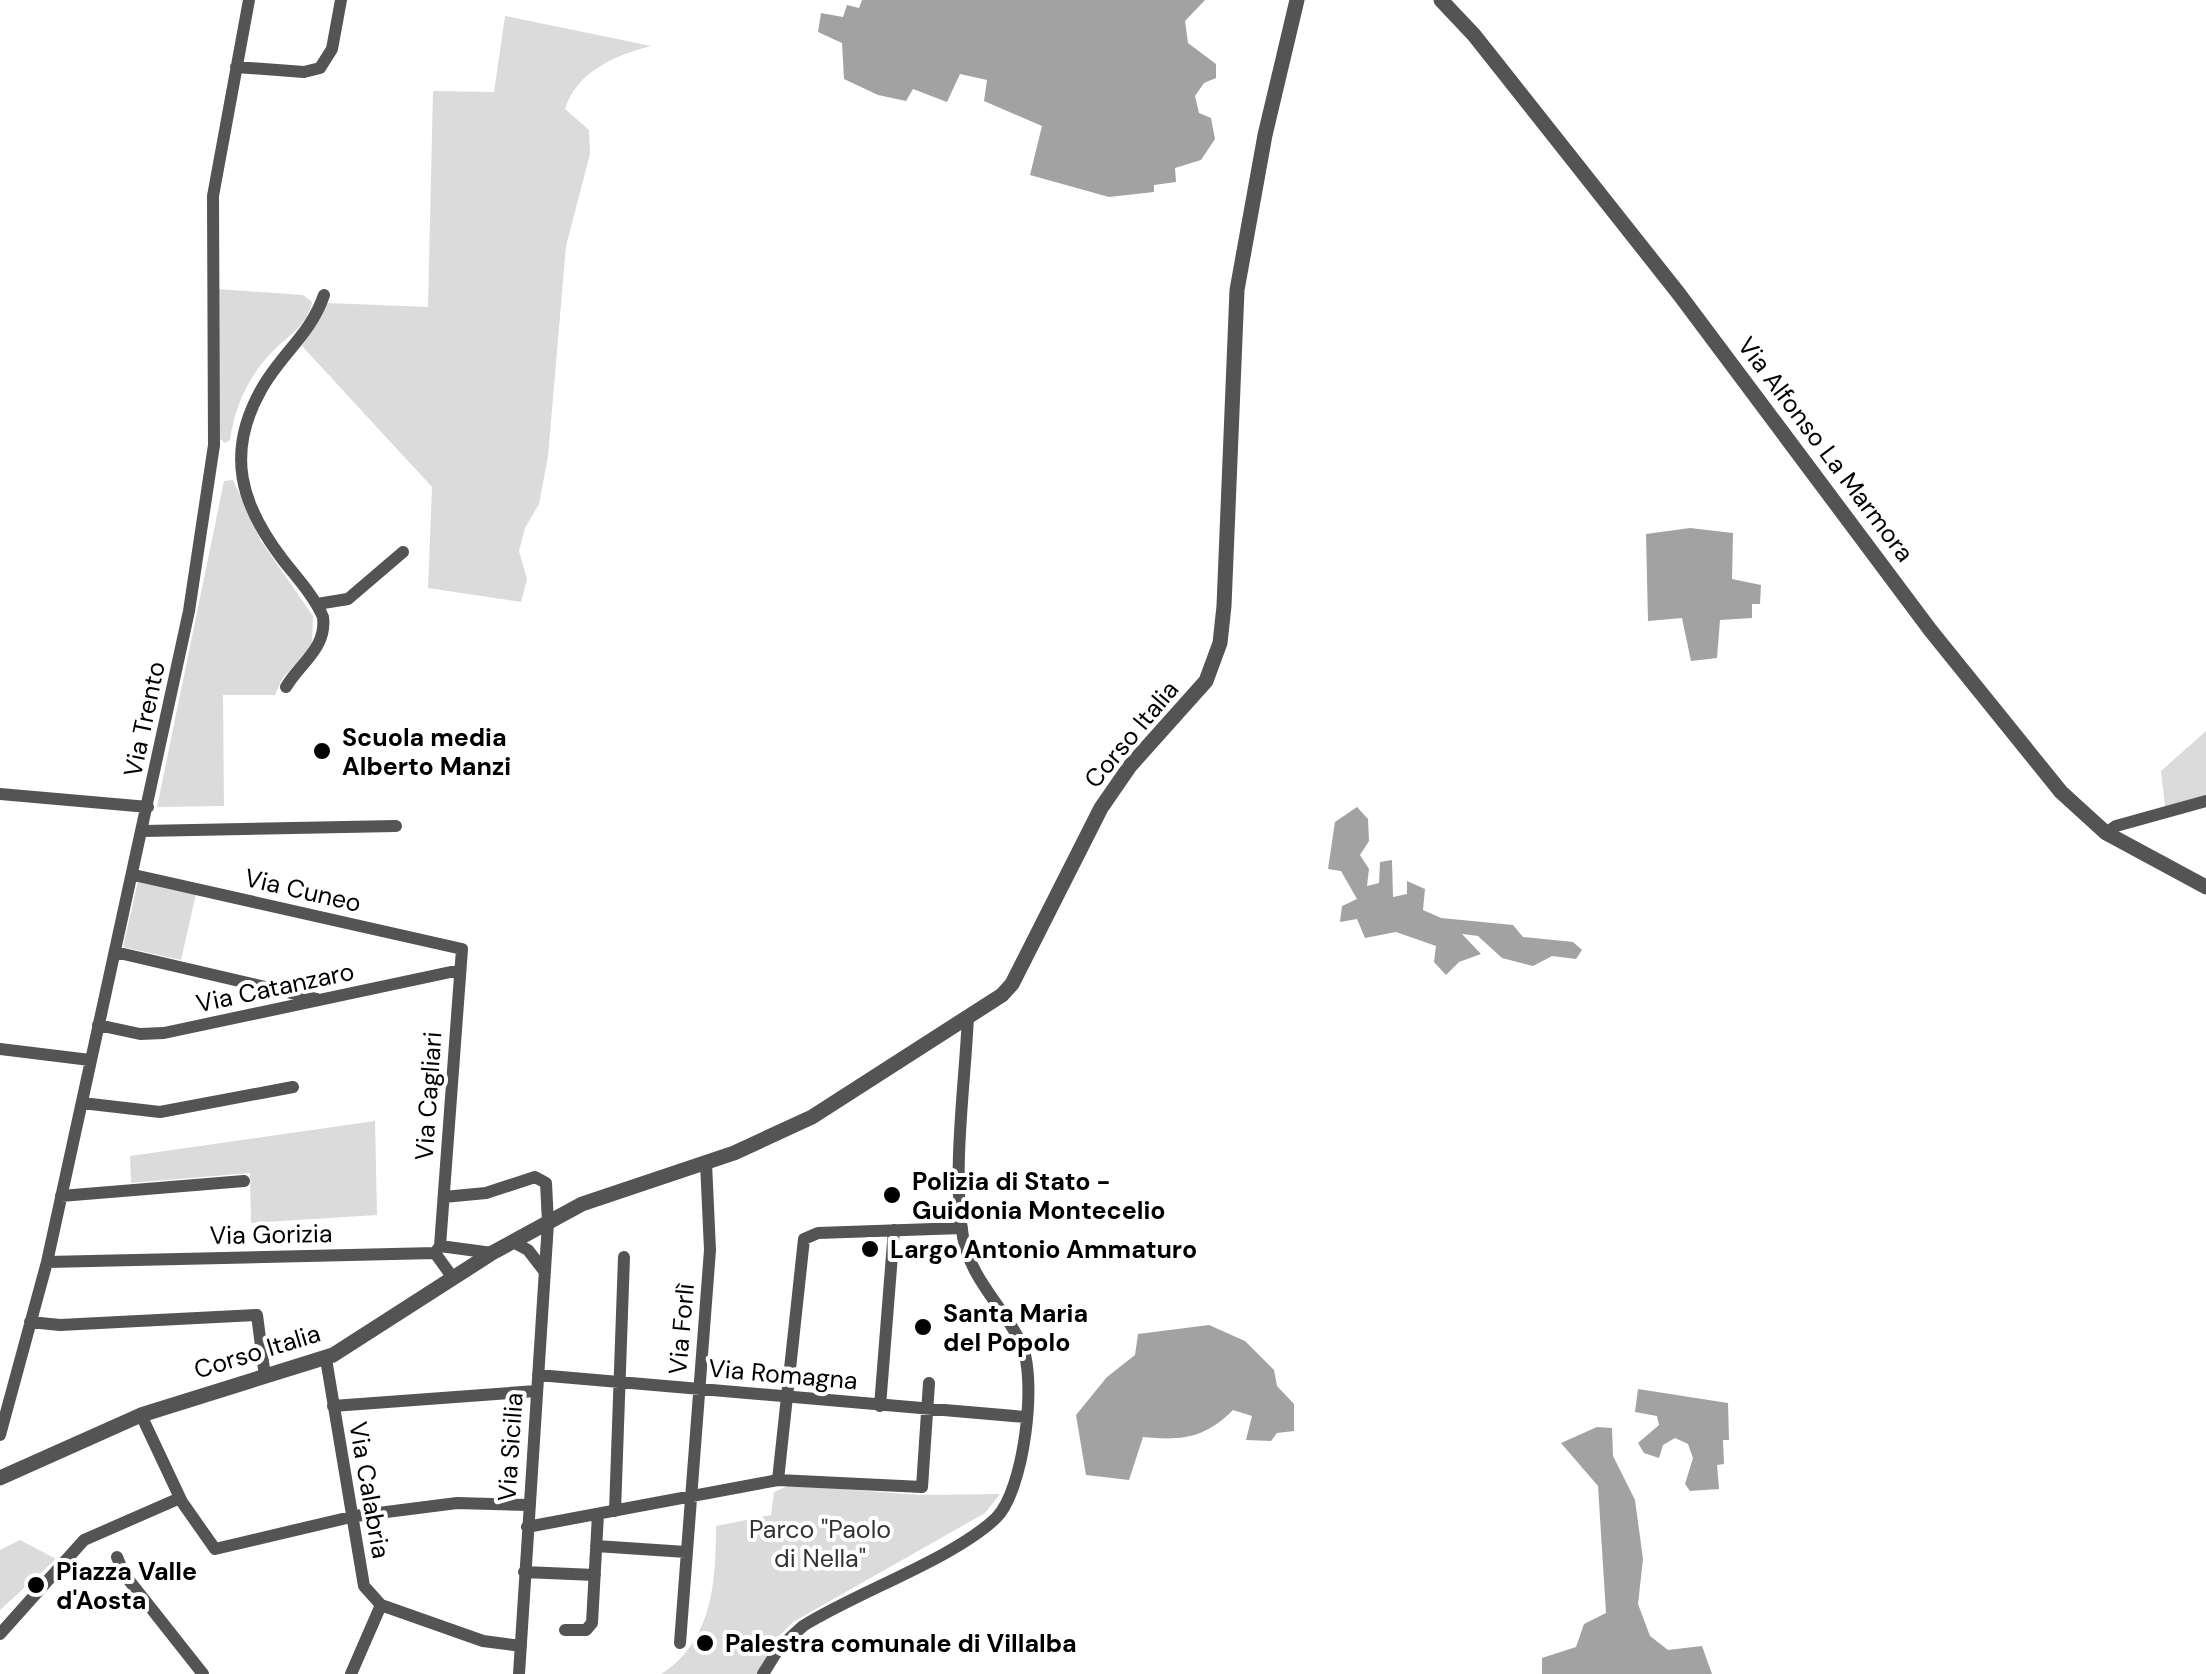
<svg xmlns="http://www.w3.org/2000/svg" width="2206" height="1674" viewBox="0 0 2206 1674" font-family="'DM Sans',sans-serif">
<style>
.green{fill:#dbdbdb}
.water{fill:#a2a2a2}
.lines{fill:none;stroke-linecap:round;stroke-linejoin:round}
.minor{stroke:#545454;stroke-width:12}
.tertiary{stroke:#545454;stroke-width:15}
.poi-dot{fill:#000;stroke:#fff;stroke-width:4}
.labels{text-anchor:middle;stroke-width:8;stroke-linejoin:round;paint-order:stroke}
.street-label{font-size:25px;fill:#000;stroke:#fff}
.poi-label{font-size:25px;font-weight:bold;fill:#000;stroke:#fff;text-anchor:start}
.park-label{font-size:25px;fill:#323232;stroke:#fff}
</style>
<rect width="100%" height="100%" fill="#fff"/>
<!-- green -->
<path class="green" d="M505,16L651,46C616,55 577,71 565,109L589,130L590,154L566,246L548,456L539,504L525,528L519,551L527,579L521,602L428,588L432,487L302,346L328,303L428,307L433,91L494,92Z
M217,289L303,295L312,302C307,326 290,334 274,350C249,375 235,405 230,440L225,443L220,439Z
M233,480L261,541L313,616L312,645L282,679L275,695H223L224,806L157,807L224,481Z
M2206,731V795L2165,807L2161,771Z
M138,881L196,894L181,960L123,947Z
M375,1121L377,1215L251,1223L250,1173L131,1183L130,1156Z
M790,1485L920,1495L1000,1494L985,1513L793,1622L778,1637L757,1674H661C713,1642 716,1580 716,1526L771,1515L774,1492Z
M20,1540L56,1559L0,1610V1550Z"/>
<!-- water -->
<path class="water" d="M862,0H1205L1185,21L1188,43L1216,64V78L1204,83L1195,96L1199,113L1211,118L1215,139L1201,160L1175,168L1176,182L1154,185V192L1109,197L1030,175L1042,126L984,101L987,80L960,74L947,102L913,89L906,101L878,95L844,79L842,43L818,32L821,13L843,17L847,5L859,8Z
M1690,528L1733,533L1732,579L1761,585L1760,604H1752V618L1720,620L1717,658L1691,661L1682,618L1648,621L1646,534Z
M1357,807L1368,819L1369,841L1360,855L1369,869L1367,886L1379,883L1380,862L1392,860L1393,897L1407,894V881L1425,889L1423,910L1441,918L1513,925L1523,937L1573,942L1582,950L1576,959L1552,956L1533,966L1502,958L1478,936L1462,934L1481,954L1459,962L1446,975L1434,962L1436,946L1396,932L1365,938L1357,919L1340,922L1342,906L1357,899L1341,871L1328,869L1335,822Z
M1209,1325L1245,1341L1274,1370L1277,1386L1294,1404V1431L1277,1433L1271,1441L1246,1440L1252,1416L1233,1410C1205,1438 1182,1441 1143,1437L1129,1480L1086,1475L1076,1415L1107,1377L1135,1355L1138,1334Z
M1638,1389L1728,1403L1729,1440H1723L1724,1464L1717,1465L1719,1489L1690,1491L1685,1484L1693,1458L1688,1444L1675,1438L1663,1445L1659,1458L1644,1453L1638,1443L1659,1425L1657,1416L1635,1412Z
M1597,1427L1612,1428L1613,1456L1635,1500L1643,1559L1638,1604L1650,1636L1668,1650L1702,1646L1712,1674H1542V1658L1576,1647L1584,1624L1606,1613L1598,1486L1561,1443Z"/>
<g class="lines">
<!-- minor -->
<path class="minor" d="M236,67L304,72L320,68L332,49L341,0
M317,604L348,599L403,552
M286,687C300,663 327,648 323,617C314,596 297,578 283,560C241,505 225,454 261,390C280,355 311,334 324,295
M0,794L148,807
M143,831L396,826
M2106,833L2116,826L2206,801
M134,875L462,949L440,1246
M115,952L317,999
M98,1025L140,1034L164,1033L460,970
M0,1049L90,1060
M82,1103L160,1112L293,1087
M61,1196L244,1181
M444,1197L486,1193L535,1177L546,1183L548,1223L519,1674
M513,1242L528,1250L545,1272
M435,1253L453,1278
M47,1262L435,1253L440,1246L492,1253
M30,1322L60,1325L257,1315L265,1377
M326,1359L364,1586L381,1605L351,1674
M538,1375L1025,1417
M333,1406L536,1391
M880,1406L894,1230
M141,1415L182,1502L215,1549L355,1516L457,1503L528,1505
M0,1435L47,1262L189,611L214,445L213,196L249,0
M778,1480L804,1239L818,1233L962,1228
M615,1511L624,1257
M527,1527L778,1480L922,1487L929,1383
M596,1546L686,1552
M117,1557L124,1574L203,1674
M524,1572L595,1575
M381,1605L483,1641L521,1646
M565,1630H586L592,1623L598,1514
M0,1634L84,1540L180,1498
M680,1643L710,1250L706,1163
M763,1674L779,1648L803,1626C857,1592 953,1559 996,1518C1024,1491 1038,1378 1021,1343C1003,1306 971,1280 963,1237C952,1170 965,1085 968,1016"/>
<!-- tertiary -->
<path class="tertiary" d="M1441,0L1474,35L1679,294L1931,631L2061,792L2106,833L2206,887
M0,1478L141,1415L333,1355L492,1253L582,1204L734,1153L812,1117L1002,995L1012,984L1101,808L1130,766L1206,681L1220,643L1224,606L1237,290L1265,135L1297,0"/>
</g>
<!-- markers -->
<g class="poi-dot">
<circle cx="322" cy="751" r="10"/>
<circle cx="892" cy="1195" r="10"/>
<circle cx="870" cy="1249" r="10"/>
<circle cx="923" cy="1327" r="10"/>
<circle cx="36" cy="1585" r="10"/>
<circle cx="705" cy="1643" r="10"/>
</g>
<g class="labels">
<!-- street labels -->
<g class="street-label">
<text transform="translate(1826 449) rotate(53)" y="9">Via Alfonso La Marmora</text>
<text transform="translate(144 719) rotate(-78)" y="9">Via Trento</text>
<text transform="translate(1131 734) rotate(-50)" y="9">Corso Italia</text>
<text transform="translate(303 890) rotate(13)" y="9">Via Cuneo</text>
<text transform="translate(275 987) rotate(-12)" y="9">Via Catanzaro</text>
<text transform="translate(428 1096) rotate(-86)" y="9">Via Cagliari</text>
<text transform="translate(271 1234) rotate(-1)" y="9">Via Gorizia</text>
<text transform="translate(681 1329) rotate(-85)" y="9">Via Forlì</text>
<text transform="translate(257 1351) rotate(-17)" y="9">Corso Italia</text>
<text transform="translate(783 1374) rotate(5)" y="9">Via Romagna</text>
<text transform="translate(510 1447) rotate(-86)" y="9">Via Sicilia</text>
<text transform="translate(370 1490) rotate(80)" y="9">Via Calabria</text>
</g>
<!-- poi labels -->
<g class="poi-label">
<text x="342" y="746">Scuola media<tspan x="342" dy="29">Alberto Manzi</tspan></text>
<text x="912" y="1190">Polizia di Stato -<tspan x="912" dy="29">Guidonia Montecelio</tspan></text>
<text x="890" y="1258">Largo Antonio Ammaturo</text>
<text x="943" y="1322">Santa Maria<tspan x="943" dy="29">del Popolo</tspan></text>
<text x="56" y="1580">Piazza Valle<tspan x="56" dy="29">d'Aosta</tspan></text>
<text x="725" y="1652">Palestra comunale di Villalba</text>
</g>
<!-- park labels -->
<g class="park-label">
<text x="820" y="1538">Parco "Paolo<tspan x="820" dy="29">di Nella"</tspan></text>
</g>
</g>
</svg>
